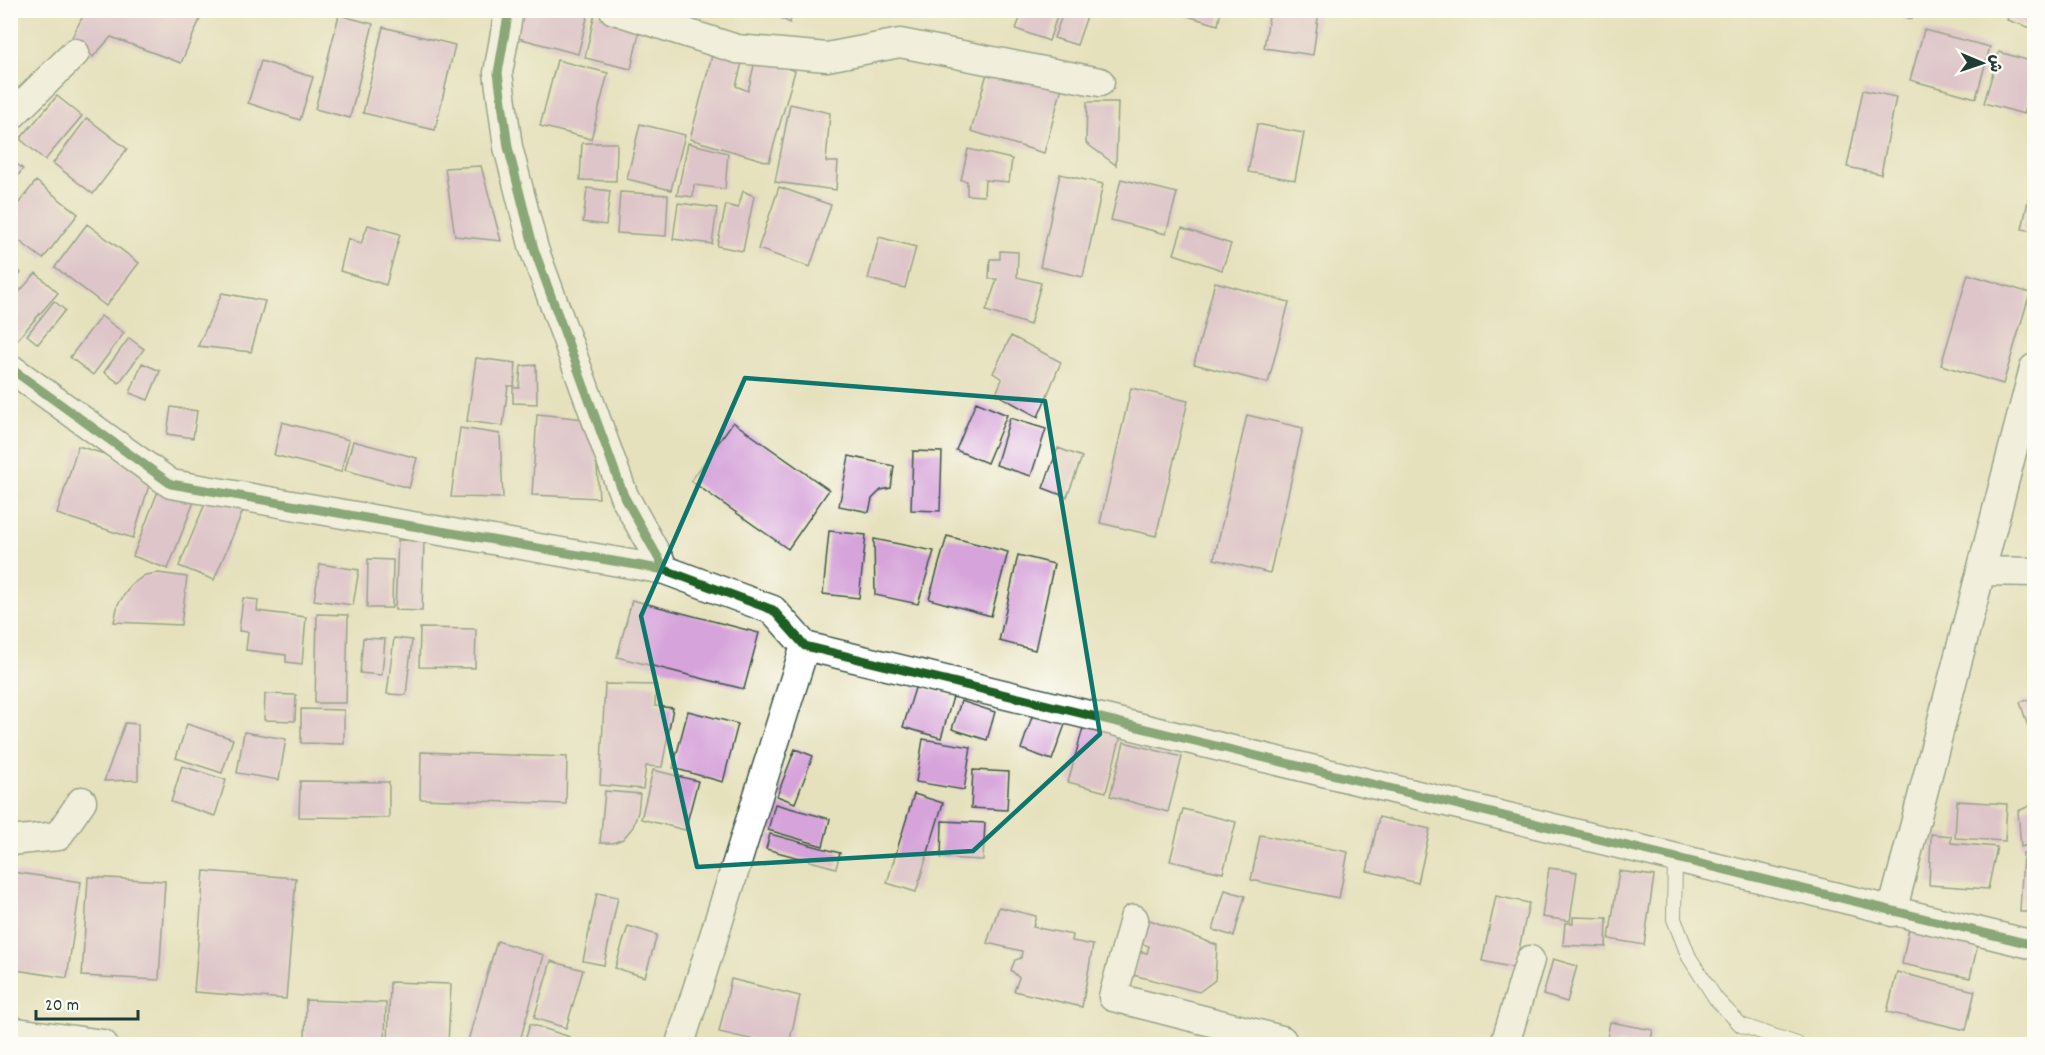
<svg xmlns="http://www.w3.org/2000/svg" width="2045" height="1055" viewBox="0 0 2045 1055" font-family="Dekko,'Playpen Sans Arabic',sans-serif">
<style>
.building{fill:#d6a3da}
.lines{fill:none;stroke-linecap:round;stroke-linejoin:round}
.service-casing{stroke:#3d5649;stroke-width:16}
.minor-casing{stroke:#3d5649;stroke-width:31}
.service{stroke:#fff;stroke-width:14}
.minor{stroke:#fff;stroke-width:28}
.cycleway-casing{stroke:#fdfcf7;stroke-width:13}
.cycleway{stroke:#1b5e20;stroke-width:9}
.marked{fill:none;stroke:#0f766e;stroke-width:4.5;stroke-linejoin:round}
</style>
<rect width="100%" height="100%" fill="#fdfcf7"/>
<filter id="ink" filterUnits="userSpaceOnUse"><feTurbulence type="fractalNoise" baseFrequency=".0167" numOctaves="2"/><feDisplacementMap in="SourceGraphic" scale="12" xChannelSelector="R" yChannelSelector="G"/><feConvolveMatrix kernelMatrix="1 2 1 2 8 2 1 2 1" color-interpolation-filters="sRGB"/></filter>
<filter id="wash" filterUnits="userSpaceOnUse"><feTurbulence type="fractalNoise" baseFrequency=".008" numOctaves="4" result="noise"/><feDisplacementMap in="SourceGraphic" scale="24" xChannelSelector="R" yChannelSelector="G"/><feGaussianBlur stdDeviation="1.35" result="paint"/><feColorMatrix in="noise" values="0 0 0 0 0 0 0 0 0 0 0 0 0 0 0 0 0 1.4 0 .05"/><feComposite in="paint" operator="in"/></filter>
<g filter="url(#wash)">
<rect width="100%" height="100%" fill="#e6e1bd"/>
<g id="blocks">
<!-- building -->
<path class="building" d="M86,10H204L181,63L111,37L93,57L72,37Z
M520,10H589L578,54L514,37Z
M765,10H793L790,23Z
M1023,10H1059L1049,41L1016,29Z
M1064,10H1089L1077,45L1054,38Z
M1167,10H1221L1218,25Z
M1270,10H1319L1313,55L1264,48Z
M1880,10H1914L1912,19Z
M2010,10H2034V29L2007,20Z
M595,13L641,24L631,69L585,58Z
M339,15L373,24L350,118L315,109Z
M383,27L455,45L435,130L363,113Z
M1924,30L1990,47L1976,98L1910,80Z
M715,44L744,55L736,86L748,91L756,57L795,71L769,162L690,139Z
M1999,52L2034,62V80L2024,114L1984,103Z
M991,59L1064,80L1044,153L971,131Z
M557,60L608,73L591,139L540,126Z
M261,61L313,77L300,120L248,103Z
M1863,90L1896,97L1881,174L1847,167Z
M57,96L82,116L45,160L20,139Z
M1087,102H1118L1116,165L1086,143Z
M790,104L830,113L826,162H838L836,190L775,182Z
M87,118L127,149L93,194L53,163Z
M640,124L685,135L671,190L627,179Z
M1257,124L1304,133L1295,180L1248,172Z
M582,143H617L616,181L580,180Z
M688,143L728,153L725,189L694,185L693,197L677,195Z
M968,149L1012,159L1009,182L985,180L984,196L967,195V181L961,180Z
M10,159L23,169L10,186Z
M481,166L501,241L455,236L445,168Z
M1060,174L1103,184L1083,277L1040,267Z
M1121,179L1177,193L1166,234L1111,220Z
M36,181L78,214L43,259L10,234V214Z
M779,187L831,205L810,267L758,249Z
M587,188L610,191L606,225L583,222Z
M743,191L754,196L743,251L717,246L726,205L738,208Z
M620,192L668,195L666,236L617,233Z
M2030,192L2034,193V231L2022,229Z
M678,203L717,208L712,244L673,239Z
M87,224L139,263L106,306L55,267Z
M368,225L400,234L386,285L340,271L348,238L361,244Z
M1182,228L1231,244L1222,270L1174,254Z
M879,237L916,247L905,288L868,279Z
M1000,251L1018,252L1017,277L1041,283L1030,325L986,311L997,279H989L990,259H1000Z
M10,263L21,273L10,285Z
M36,273L58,293L16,341L10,336V302Z
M1968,274L2030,293L2003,384L1941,365Z
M1215,282L1289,302L1268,383L1194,364Z
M222,293L265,301L251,352L198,346Z
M54,301L65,310L38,344L27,335Z
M101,316L124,333L93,375L70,357Z
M1011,336L1061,362L1038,417L996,394L1002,379L993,373Z
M129,338L144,349L119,383L104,372Z
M476,358L516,363L514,386H508L503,426L467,421Z
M142,363L160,371L148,400L130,393Z
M536,365L537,404L513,403V388H519L521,366Z
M1131,388L1188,401L1156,536L1100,523Z
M976,402L1007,415L987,463L956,450Z
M171,407L197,411L193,438L167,434Z
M537,414L594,420L599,498L532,495Z
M1247,415L1303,428L1270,573L1214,559Z
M1010,418L1046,429L1031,476L996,465Z
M282,422L349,440L341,472L274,455Z
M733,422L829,490L788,549L691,481Z
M460,428L500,434L503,498L451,497Z
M353,441L417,458L409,488L345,470Z
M78,446L154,469L133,538L57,514Z
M1058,448L1082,457L1067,497L1043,488Z
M913,451L942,452L940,511L911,510Z
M849,456L894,466L891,488L881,490L872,499L869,512L839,506Z
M160,486L195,499L168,569L133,556Z
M212,487L247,501L214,580L179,566Z
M829,531L866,535L859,598L823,594Z
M947,536L1008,552L991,616L929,599Z
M874,539L934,551L918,604L875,595Z
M398,540L424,541L422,611L395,610Z
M1018,555L1054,564L1035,650L999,641Z
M368,559L393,560L392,608H367Z
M320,564L359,570L353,605L314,600Z
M158,573L187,577L181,625L114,622L118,604L131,585L145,575Z
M243,598L258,600L257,611L306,617L302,664L286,662V655L246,650L248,632L239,631Z
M632,600L759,633L744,689L617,657Z
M317,614L348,615L346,703H315Z
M420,628L476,629L475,668L419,667Z
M363,638L385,639L382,675L360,673Z
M394,638L412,640L406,695L387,694Z
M605,684L656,685L655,706L673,708L662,767L646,766L643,789L600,785Z
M916,685L953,697L941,738L903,727Z
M265,694L296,695L295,721L264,720Z
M2034,698V745L2020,702Z
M961,701L995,712L987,740L952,729Z
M301,709L344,710V744L301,743Z
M688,711L738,724L723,782L673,768Z
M1034,711L1066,722L1052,760L1021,749Z
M1086,717L1123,728L1106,792L1068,782Z
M125,723L138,724V780L104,781Z
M187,724L233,739L222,773L176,758Z
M244,732L286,739L279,780L237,773Z
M923,739L971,747L964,790L916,782Z
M1124,742L1182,757L1168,812L1110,796Z
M795,749L813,756L795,803L777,796Z
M421,752L567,757L566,804L420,799Z
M182,766L226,780L215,816L171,802Z
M653,770L698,781L685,830L641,819Z
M973,770L1009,772L1007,810L971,808Z
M300,781L389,782V818L299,817Z
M605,791L640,794L638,812L633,827L623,839L613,843H600Z
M914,794L943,803L916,892L887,883Z
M1957,801L2007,804L2005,841L1955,838Z
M775,804L830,819L823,846L768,830Z
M2034,804V843L2021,847L2018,811Z
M1183,809L1236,822L1223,873L1170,861Z
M1379,817L1430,829L1418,883L1367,871Z
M942,821L985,823L983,860L941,858Z
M770,834L840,853L836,868L766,849Z
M1931,834L1951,836V843L1997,847L1988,889L1929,885Z
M1260,835L1348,852L1339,898L1251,880Z
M2023,853L2034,854V912H2020Z
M1549,868L1577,872L1570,921L1542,917Z
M204,871L296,878L286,999L194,992Z
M1619,871L1654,876L1644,945L1609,939Z
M12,872L81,882L67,978L10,969Z
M88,877L165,881L159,980L82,976Z
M1225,890L1245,896L1234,936L1213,930Z
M597,893L618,897L604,965L583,961Z
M1496,896L1529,903L1515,968L1482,961Z
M999,907L1036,916L1033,927L1073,935L1072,941L1093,945L1082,1007L1014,991L1019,978L1011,970L1015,960L1021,958L1022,951L987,943Z
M1573,917L1607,918L1606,947L1563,945L1565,923H1573Z
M1147,919L1217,945L1215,980L1199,992L1133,975L1138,951L1147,953L1149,946L1142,944Z
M628,926L657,935L645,977L615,968Z
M1909,928L1978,944L1970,978L1902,964Z
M497,941L544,955L519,1044H467Z
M1553,959L1577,966L1567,1002L1543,995Z
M551,961L583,970L566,1028L534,1018Z
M1897,972L1975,991L1966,1030L1887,1012Z
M731,979L800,996L789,1044H772L719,1032Z
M390,982L451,984L448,1044H388Z
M306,1000L386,1003L385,1042L305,1039Z
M1610,1022L1653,1030L1650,1044H1606Z
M530,1024L570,1037L568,1044H524Z"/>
</g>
</g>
<g filter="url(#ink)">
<use href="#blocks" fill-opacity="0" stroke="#3d5649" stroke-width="1.5"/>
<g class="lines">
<!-- service casing -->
<g class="service-casing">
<path id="service" d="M1675,859L1674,919L1689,957L1716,999L1741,1025L1797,1044"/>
</g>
<!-- minor casing -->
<g class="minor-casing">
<path id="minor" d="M509,10L498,73L508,147L534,249L624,496L665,570L773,610L805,646L2034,945
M614,10L737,49L827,57L900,43L1100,82
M10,117L75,53
M10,368L171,484L665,570
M1981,571L2034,572
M10,841L58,836L82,801
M1892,912L2034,368
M1134,919L1113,997L1282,1040L1280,1044
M10,1031L103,1044
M680,1044L805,646
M1505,1044L1530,960"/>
</g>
<!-- service -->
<use href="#service" class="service"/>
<!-- minor -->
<use href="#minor" class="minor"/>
<!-- cycleway casing -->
<g class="cycleway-casing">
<path id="cycleway" d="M509,10L498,73L508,147L534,249L624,496L665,570L773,610L805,646L2034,945
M10,368L171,484L665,570"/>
</g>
<!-- cycleway -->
<use href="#cycleway" class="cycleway"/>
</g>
</g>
<!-- marked area -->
<path d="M0 0H2045V1055H0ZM745,378L1045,401L1100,734L973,851L697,867L641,616Z" fill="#e6e1bd" fill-opacity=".55" fill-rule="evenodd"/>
<path class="marked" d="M745,378L1045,401L1100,734L973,851L697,867L641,616Z"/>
<!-- margin -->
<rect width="2045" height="1055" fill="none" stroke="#fdfcf7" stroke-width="36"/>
<!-- north arrow -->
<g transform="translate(1982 63) rotate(92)" stroke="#fdfcf7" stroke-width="4.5" paint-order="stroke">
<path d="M0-4.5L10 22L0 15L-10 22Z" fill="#1f3d34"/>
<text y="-9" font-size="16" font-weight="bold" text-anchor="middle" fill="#1f3d34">ش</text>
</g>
<!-- scale -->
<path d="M36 1010v9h102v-9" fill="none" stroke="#1f3d34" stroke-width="3"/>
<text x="45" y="1010" font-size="18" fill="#1f3d34" stroke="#fdfcf7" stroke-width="4.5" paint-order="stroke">20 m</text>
</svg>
